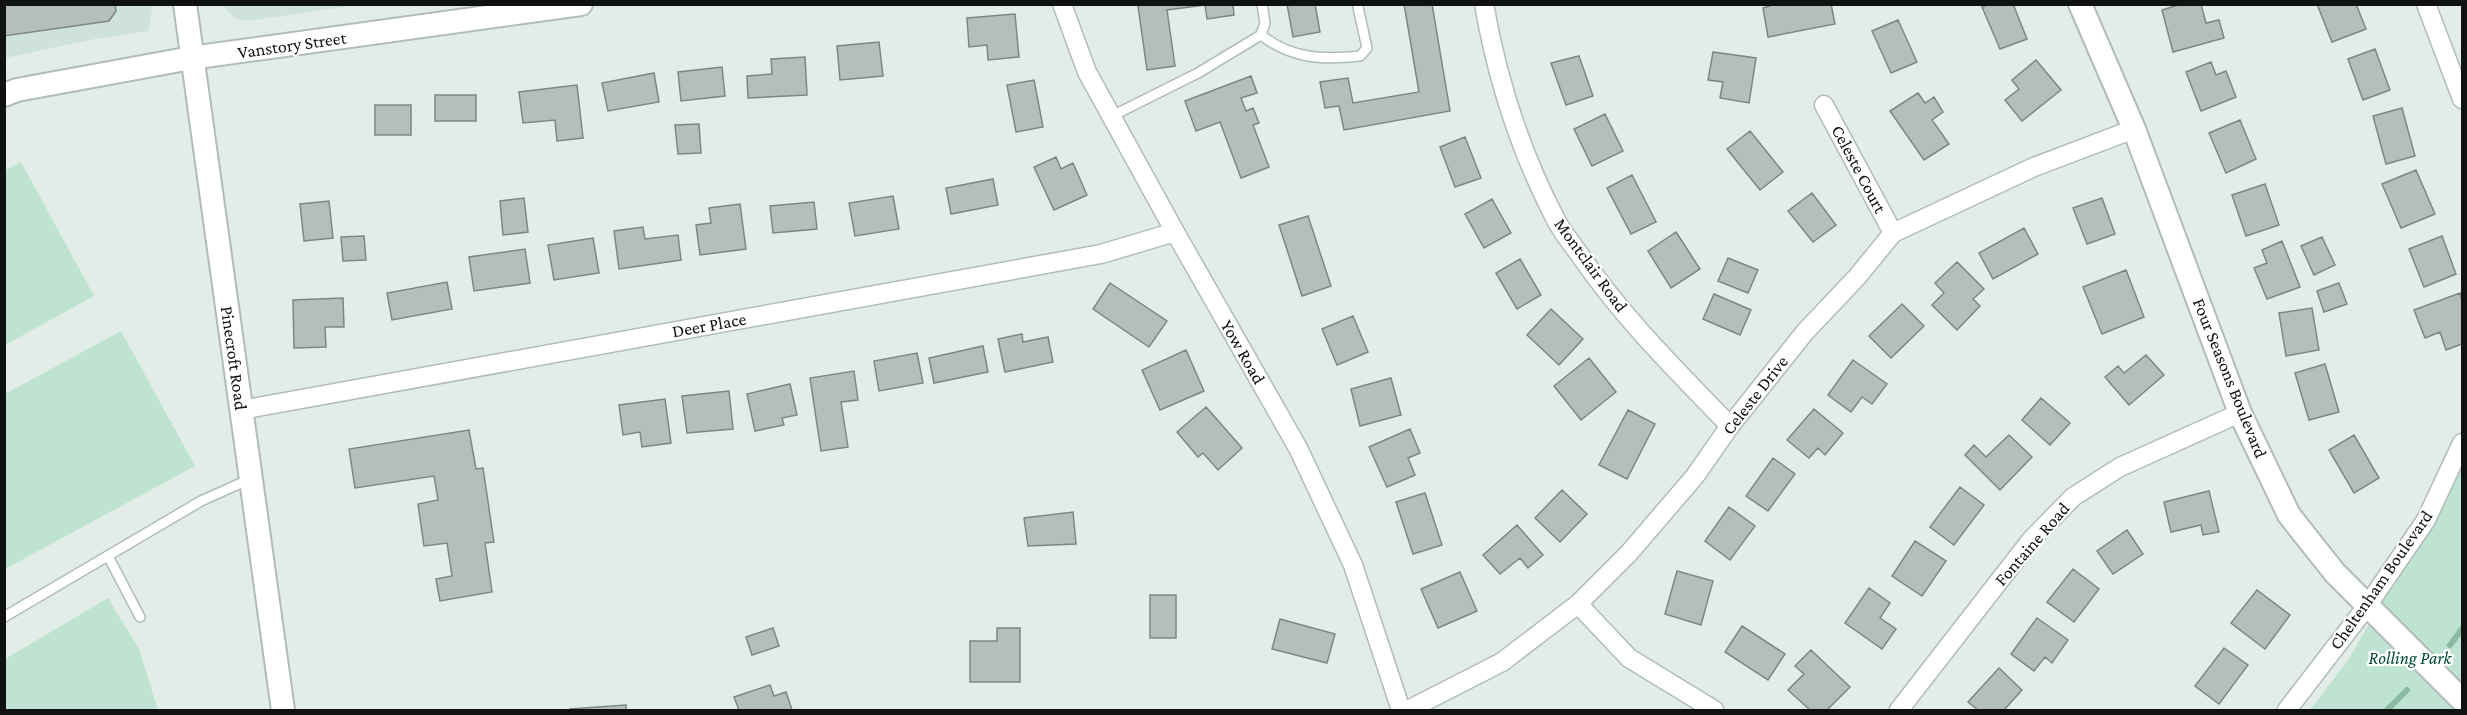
<svg xmlns="http://www.w3.org/2000/svg" width="2467" height="715" viewBox="0 0 2467 715" font-family="'Crimson Pro',serif">
<style>
.built{fill:#cfe2d9}
.green{fill:#bee3d2}
.lines{fill:none;stroke-linecap:round;stroke-linejoin:round}
.stream{stroke:#88baa4;stroke-width:6}
.building{fill:#b5bfba;stroke:#7d8782;stroke-width:1.5}
.service-casing{stroke:#b2bcb7;stroke-width:12}
.minor-casing{stroke:#b2bcb7;stroke-width:21}
.tertiary-casing{stroke:#b2bcb7;stroke-width:26}
.service{stroke:#fff;stroke-width:9}
.minor{stroke:#fff;stroke-width:18}
.tertiary{stroke:#fff;stroke-width:22}
.labels{text-anchor:middle;stroke-width:4.5;stroke-linejoin:round;paint-order:stroke}
.street-label{font-size:18px;fill:#0f1210;stroke:#fff}
.park-label{font-size:18px;font-style:italic;fill:#034a34;stroke:#fff}
</style>
<rect width="100%" height="100%" fill="#e2ede8"/>
<!-- built -->
<path class="built" d="M5,5H152V8L149,31L95,39L5,58Z
M224,5H356L255,20H238L228,12Z"/>
<!-- green -->
<path class="green" d="M21,162L94,296L5,345V170Z
M121,331L195,466L5,569V394Z
M2462,467V710H2310L2348,660Z
M108,598L139,649L158,710H5V659Z"/>
<g class="lines">
<!-- stream -->
<path class="stream" d="M2450,645L2462,629
M2387,710L2407,690"/>
</g>
<!-- building -->
<path class="building" d="M4,4H115L116,11L109,21L4,36Z
M1147,4H1233L1234,15L1207,19L1205,5L1167,10L1175,66L1147,70L1138,6Z
M1287,4H1315L1320,32L1293,37Z
M1404,4H1432L1450,111L1344,130L1339,106L1325,108L1320,82L1348,78L1353,103L1419,92Z
M1776,4H1831L1835,24L1768,37L1763,8Z
M1990,4H2013L2027,39L2000,49L1982,7Z
M2181,4H2201L2206,23L2219,20L2224,38L2173,52L2162,10Z
M2317,4H2356L2366,29L2332,42Z
M1015,14L1019,57L988,60L987,45L969,47L967,18Z
M1898,20L1917,62L1891,73L1872,31Z
M879,42L883,76L840,80L837,46Z
M2375,49L2390,90L2363,100L2348,59Z
M1713,52L1756,58L1749,103L1720,98L1723,82L1708,80Z
M1579,56L1593,96L1566,105L1551,63Z
M805,57L807,95L748,98L747,76L772,74L771,59Z
M2036,60L2061,90L2022,121L2005,100L2019,89L2012,80Z
M2211,62L2216,75L2226,71L2236,97L2201,111L2186,72Z
M722,67L725,96L681,101L678,72Z
M654,73L659,102L608,111L602,83Z
M1251,76L1257,93L1241,98L1246,111L1253,108L1259,123L1253,125L1269,167L1241,178L1220,122L1196,131L1185,101Z
M1034,80L1043,127L1016,132L1007,85Z
M577,85L583,138L557,141L555,120L523,123L519,92Z
M1918,93L1925,103L1934,97L1943,112L1932,120L1949,144L1924,160L1890,111Z
M435,95H476V121H435Z
M375,105H411V135H375Z
M2402,108L2415,156L2386,164L2373,116Z
M1605,114L1623,151L1592,166L1574,129Z
M2240,120L2256,159L2226,173L2209,133Z
M699,124L701,153L678,154L675,125Z
M1750,131L1783,172L1760,190L1727,149Z
M1465,137L1481,178L1455,187L1440,147Z
M1056,157L1061,169L1073,163L1087,195L1054,210L1034,167Z
M2416,170L2435,214L2401,228L2382,184Z
M1632,175L1656,222L1631,234L1607,188Z
M993,179L998,205L951,214L946,188Z
M2265,184L2279,225L2246,236L2232,195Z
M1812,193L1836,225L1813,242L1788,211Z
M893,196L899,229L855,236L849,203Z
M524,198L528,232L503,235L500,201Z
M2102,198L2115,234L2087,244L2073,208Z
M1492,199L1511,233L1484,248L1465,214Z
M329,201L333,238L304,241L300,204Z
M814,202L817,229L773,233L770,206Z
M740,204L746,249L700,255L696,225L711,223L709,208Z
M1308,216L1331,286L1302,296L1279,225Z
M643,227L645,239L678,235L681,260L619,269L614,231Z
M2024,228L2038,254L1993,279L1979,253Z
M1676,232L1700,269L1671,288L1648,251Z
M364,236L366,260L343,261L341,237Z
M2442,236L2456,274L2424,287L2409,249Z
M2322,237L2335,265L2314,275L2301,246Z
M593,238L599,273L554,280L548,245Z
M2282,241L2300,287L2267,299L2254,268L2267,263L2262,250Z
M525,249L530,283L474,291L469,257Z
M1728,258L1758,270L1748,293L1718,281Z
M1520,259L1541,295L1517,309L1496,273Z
M1957,262L1984,289L1973,299L1980,306L1957,330L1932,305L1944,293L1935,283Z
M2126,270L2144,317L2102,334L2083,287Z
M447,282L452,309L392,320L387,293Z
M1110,283L1167,321L1149,347L1093,309Z
M2339,283L2347,304L2324,312L2317,291Z
M2460,293L2462,301V344L2446,350L2440,332L2425,338L2414,310Z
M1714,294L1751,310L1740,335L1703,319Z
M343,298L344,327H325L326,347L294,348L293,300Z
M1902,304L1924,326L1891,358L1869,336Z
M2312,308L2319,350L2286,356L2279,313Z
M1551,309L1583,339L1559,365L1527,335Z
M1353,316L1368,352L1337,365L1322,329Z
M1022,334L1023,342L1048,337L1053,362L1005,372L998,339Z
M983,346L988,372L934,383L929,358Z
M1186,350L1204,391L1160,410L1142,370Z
M917,353L923,383L879,391L874,361Z
M2146,355L2164,375L2129,405L2105,377L2118,366L2124,373Z
M1589,358L1616,392L1581,420L1554,386Z
M1853,360L1887,384L1872,404L1862,397L1851,412L1828,395Z
M2325,364L2339,412L2309,420L2295,373Z
M854,371L858,400L841,402L848,447L821,451L810,378Z
M1391,378L1401,415L1360,426L1351,389Z
M790,384L797,415L782,418L784,425L755,431L747,394Z
M729,391L733,429L687,433L682,396Z
M2041,398L2070,423L2050,445L2022,420Z
M665,399L671,443L642,447L640,432L623,435L619,405Z
M1206,407L1242,448L1218,470L1203,453L1198,457L1177,432Z
M1814,409L1843,433L1825,455L1818,448L1809,458L1787,440Z
M1628,410L1655,424L1627,479L1599,465Z
M1410,429L1420,453L1408,458L1415,475L1387,487L1369,447Z
M469,430L476,469L483,468L494,542L485,543L492,592L440,601L436,579L452,576L447,543L424,546L418,504L438,500L434,476L355,488L349,449Z
M2009,435L2032,457L2000,490L1965,455L1974,445L1986,457Z
M2354,435L2379,478L2354,493L2329,450Z
M1773,458L1795,474L1768,511L1746,496Z
M1960,487L1984,505L1954,545L1930,527Z
M1562,490L1587,514L1560,542L1535,518Z
M2209,491L2219,532L2203,535L2201,525L2171,532L2164,502Z
M1425,493L1442,545L1413,554L1396,502Z
M1729,507L1755,526L1730,560L1705,541Z
M1073,512L1076,544L1028,546L1024,518Z
M1517,525L1543,555L1528,568L1520,558L1500,574L1483,555Z
M2127,530L2143,554L2113,574L2097,551Z
M1915,541L1946,561L1922,596L1892,576Z
M2073,569L2099,589L2074,622L2047,602Z
M1677,571L1713,581L1701,625L1665,614Z
M1460,572L1477,611L1438,628L1421,589Z
M1869,588L1890,603L1880,618L1896,629L1882,649L1845,623Z
M2257,590L2290,615L2265,649L2231,623Z
M1150,595H1176V638H1150Z
M2037,618L2068,640L2052,663L2045,657L2034,671L2011,654Z
M1280,619L1335,634L1327,663L1272,649Z
M1742,626L1785,654L1768,680L1725,652Z
M773,628L779,646L752,655L746,637Z
M997,628H1020V682H970V641H997Z
M2224,648L2248,665L2219,704L2195,686Z
M1811,650L1850,687L1827,710H1810L1788,690L1804,674L1795,666Z
M1999,668L2022,690L2004,710H1978L1968,702Z
M770,685L774,696L786,692L792,710H739L734,697Z
M626,705V710H570V709Z"/>
<g class="lines">
<!-- service casing -->
<g class="service-casing">
<path id="service" d="M1261,35C1292,59 1322,60 1360,56L1367,48L1358,7
M1112,116L1198,73L1261,35L1265,23L1262,4
M108,556L140,617
M4,617L201,501L250,479"/>
</g>
<!-- minor casing -->
<g class="minor-casing">
<path id="minor" d="M1062,4L1087,72L1175,232L1298,448L1353,565L1401,710
M1484,4C1497,79 1521,153 1556,220C1563,234 1574,246 1582,258C1625,320 1678,372 1730,426
M2426,4L2462,99
M1824,105L1893,233
M241,410L1101,254L1175,232
M1578,604L1629,658L1714,710
M1408,710L1502,662L1578,604L1629,553L1695,476L1730,426L1805,332L1857,277L1893,233L2034,167L2134,129
M1899,710L2031,540L2073,497L2120,467L2240,413
M2287,710L2367,606L2426,520L2462,443"/>
</g>
<!-- tertiary casing -->
<g class="tertiary-casing">
<path id="tertiary" d="M185,4L283,710
M2080,4L2134,129L2240,413L2289,515L2335,573L2462,700
M4,95L17,90L191,58L581,4"/>
</g>
<!-- service -->
<use href="#service" class="service"/>
<!-- minor -->
<use href="#minor" class="minor"/>
<!-- tertiary -->
<use href="#tertiary" class="tertiary"/>
</g>
<g class="labels">
<!-- street labels -->
<g class="street-label">
<text transform="translate(292 45) rotate(-8)" y="6">Vanstory Street</text>
<text transform="translate(1859 169) rotate(62)" y="6">Celeste Court</text>
<text transform="translate(1591 265) rotate(54)" y="6">Montclair Road</text>
<text transform="translate(709 325) rotate(-10)" y="6">Deer Place</text>
<text transform="translate(1243 352) rotate(60)" y="6">Yow Road</text>
<text transform="translate(234 358) rotate(82)" y="6">Pinecroft Road</text>
<text transform="translate(2230 378) rotate(68)" y="6">Four Seasons Boulevard</text>
<text transform="translate(1755 395) rotate(-52)" y="6">Celeste Drive</text>
<text transform="translate(2032 544) rotate(-49)" y="6">Fontaine Road</text>
<text transform="translate(2381 580) rotate(-55)" y="6">Cheltenham Boulevard</text>
</g>
<!-- park labels -->
<g class="park-label">
<text x="2410" y="664">Rolling Park</text>
</g>
</g>
<!-- border -->
<rect width="2467" height="715" fill="none" stroke="#0f1210" stroke-width="12"/>
</svg>
